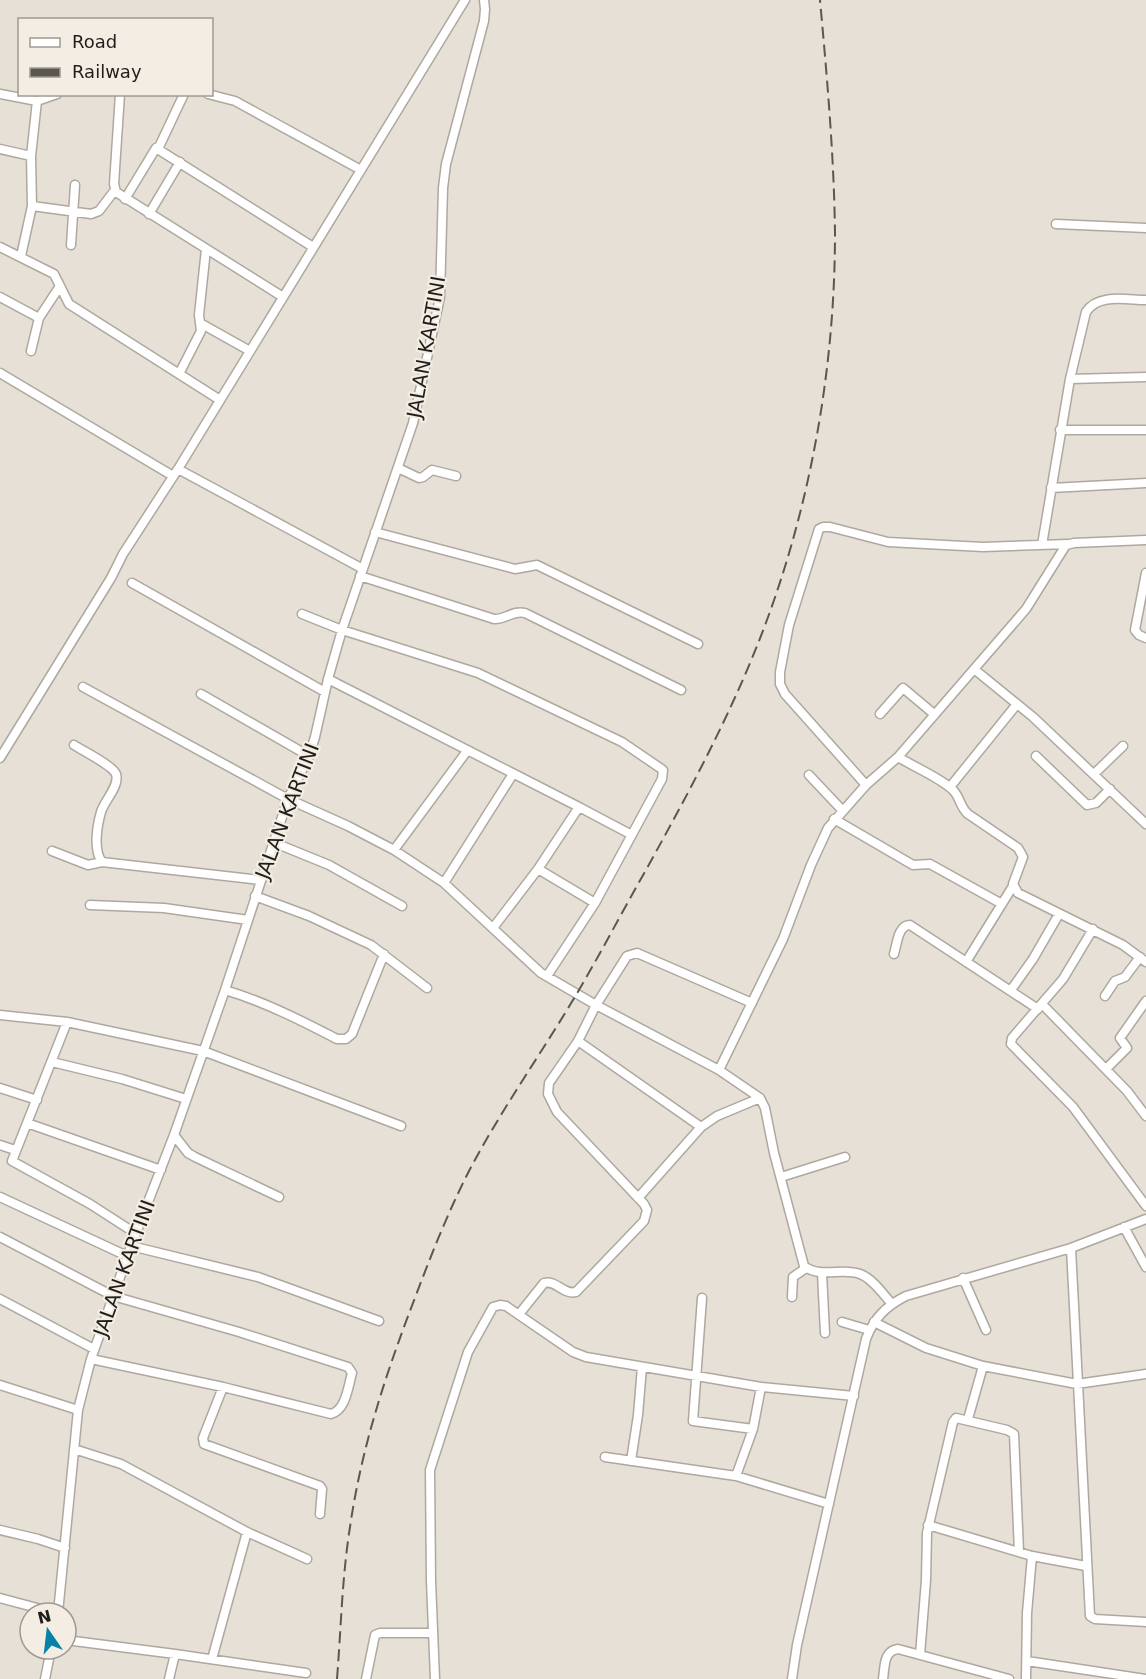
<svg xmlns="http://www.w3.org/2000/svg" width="1146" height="1679" viewBox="0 0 1146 1679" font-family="'DejaVu Sans',sans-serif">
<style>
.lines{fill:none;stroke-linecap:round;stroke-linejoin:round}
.minor-casing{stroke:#aea89f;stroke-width:11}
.minor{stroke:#fff;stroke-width:8}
.rail{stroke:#5a5751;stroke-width:2;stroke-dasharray:12 6;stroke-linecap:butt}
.labels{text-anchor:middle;stroke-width:4.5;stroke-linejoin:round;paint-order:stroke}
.street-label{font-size:20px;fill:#201e1a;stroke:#f3ede3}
</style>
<rect width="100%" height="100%" fill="#e6e0d6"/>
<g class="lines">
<!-- minor casing -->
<g class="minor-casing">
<path id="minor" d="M0,94L37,101L57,94
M120,94L114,184L116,192L283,297
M208,94L235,101L361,170
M0,149L31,156
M158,149L184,94
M125,199L156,148L313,247
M32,206L91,214L99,211L115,190
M149,214L180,162
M1056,224L1146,228
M71,245L75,185
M0,247L54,274L69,304L220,400
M21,256L32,206L31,156L37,101
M0,297L39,318
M200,323L250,351
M31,351L39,318L60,286
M0,373L173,476
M179,374L201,331L199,315L206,249
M1070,379L1146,377
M1060,430H1146
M398,468L419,478L423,477L432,470L456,476
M178,469L363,569
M1051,488L1146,483
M375,532L515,569L537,565L698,644
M1042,545L1070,379L1086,312C1098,293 1127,300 1146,300
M1146,573L1135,630L1139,635L1146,638
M360,576L494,619C505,620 513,610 525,613L681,690
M132,583L325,692
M302,614L342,630L478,673L622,742L663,770L662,779L595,903L547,976
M974,669L1033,717L1146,824
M328,679L579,807L538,869L493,928
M83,687L288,799L348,826L394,850L444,883L541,973L596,1005L719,1070L760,1098L765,1108L774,1153L804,1266C821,1279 842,1267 860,1274C872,1278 883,1294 891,1303
M201,694L309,756
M880,714L903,688L934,714
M74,745C83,751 112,765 116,774C120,786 104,801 101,812C97,826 93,850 102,862L261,880
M1036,756L1087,805L1096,803L1110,789
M898,757C914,767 939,777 953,790C960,797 960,807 968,814L1018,848L1023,857L1013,884L1018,893L1123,945L1146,962
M0,758L111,578L123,554L178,469L465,0
M1094,774L1123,746
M809,775L842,810
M866,785L785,694L780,684V672L789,625L819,529L823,527H830L888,542L983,547L1068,544
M950,787L1017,704
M579,807L632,835
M834,819L913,865L930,864L1002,904
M275,843L329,865L402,906
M394,850L467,751
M52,851L88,865L102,862
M538,869L595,903
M444,883L513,774
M255,896L309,916L371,945L427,988
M90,905L164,908L248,920
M1093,929L1063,979L1012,1038L1011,1044L1073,1107L1146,1206
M894,954C897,944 898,925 910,925L1038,1009
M966,962L1013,886
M225,990C265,1002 300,1020 337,1039H346L352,1034L384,954
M1011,990L1033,959L1059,914
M1105,996L1115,981L1125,977L1140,957
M1042,1004L1127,1091L1146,1116
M0,1015L67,1022L203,1051L401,1126
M67,1022L12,1161L90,1204L135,1233
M578,1041L701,1127
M52,1062L122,1079L186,1099
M1106,1069L1127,1048L1120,1038L1146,1001
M719,1070L783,939L811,865L828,828L866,785L898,757L1026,609L1066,545L1074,543L1146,540
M0,1088L37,1100
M27,1123L161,1170
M174,1135L188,1153L195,1157L279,1197
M0,1145L15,1150
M781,1177L845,1157
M0,1197L127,1256
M638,1198L701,1127L717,1116L760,1098
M1124,1227L1146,1267
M0,1237L113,1296L239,1332L348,1367L352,1373C348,1387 346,1410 331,1414L223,1387L91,1359
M131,1246L258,1277L379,1321
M1071,1248L1090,1616L1095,1619L1146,1622
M822,1273L825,1333
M963,1278L986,1330
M792,1297L793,1277L806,1268
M702,1298L693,1421L753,1429
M0,1299L94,1349
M520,1313L544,1283C557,1280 563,1295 576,1292L644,1221L647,1210L644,1204L557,1112L548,1094L549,1083L578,1041L596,1005L627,956L637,953L752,1003
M842,1322L869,1330
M874,1322L926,1348L983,1366L1077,1384L1146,1374
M0,1385L78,1410
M223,1387L203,1438L204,1444L320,1486L322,1489L320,1514
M968,1419L983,1366
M74,1449L121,1464L247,1532L307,1559
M605,1457L736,1476L829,1504
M631,1461L638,1415L642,1367
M736,1476L753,1429L761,1387
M928,1525L1032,1556L1086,1566
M0,1530L38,1539L65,1548
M0,1598L56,1613
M58,1613L78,1410L91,1359L131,1246L174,1135L225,990L288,799L309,756L315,737L328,679L342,630L413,423L440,297L443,188L446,164L484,21L485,9L484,0
M66,1640L175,1654L306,1673
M920,1655L926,1580L927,1533L953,1422L956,1418L1007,1430L1014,1434L1019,1552
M212,1659L247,1532
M1027,1661L1146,1679
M45,1679L51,1649
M169,1679L175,1654
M366,1679L375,1635L380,1633H432
M435,1679L431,1581L430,1470L468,1352L493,1307L500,1305L506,1306L573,1352L586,1357L761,1387L854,1396
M792,1679L797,1645L866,1339C874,1318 886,1306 906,1296L1071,1248L1146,1219
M883,1679C885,1667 883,1651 898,1649L1009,1679
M1026,1679L1027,1613L1032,1556"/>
</g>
<!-- minor -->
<use href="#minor" class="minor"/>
<!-- rail -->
<path class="rail" d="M337,1679C341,1629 342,1577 350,1527C361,1450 385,1376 413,1303C430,1258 447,1214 469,1171C501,1110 541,1054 576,995C599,956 620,916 642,877C687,796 731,715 764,628C811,503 835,367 835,233C834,155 827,77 820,0"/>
</g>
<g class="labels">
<!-- street labels -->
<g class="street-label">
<text transform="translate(426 347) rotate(-80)" y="7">JALAN KARTINI</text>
<text transform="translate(287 811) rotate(-69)" y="7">JALAN KARTINI</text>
<text transform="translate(124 1268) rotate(-70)" y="7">JALAN KARTINI</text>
</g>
</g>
<!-- legend -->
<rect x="18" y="18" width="195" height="78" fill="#f3ede3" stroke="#9f9a93" stroke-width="1.5"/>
<rect x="30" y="38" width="30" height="9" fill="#ffffff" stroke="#9f9a93" stroke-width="1.5"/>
<text x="72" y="48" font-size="18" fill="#201e1a">Road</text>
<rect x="30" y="68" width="30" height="9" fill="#5a5751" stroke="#9f9a93" stroke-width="1.5"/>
<text x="72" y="78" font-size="18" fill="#201e1a">Railway</text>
<!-- north arrow -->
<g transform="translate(48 1631) rotate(346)"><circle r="28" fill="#f3ede3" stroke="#9f9a93" stroke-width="1.5"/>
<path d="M0-4.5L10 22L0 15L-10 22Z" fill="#0881a7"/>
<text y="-9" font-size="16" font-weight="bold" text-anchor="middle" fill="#201e1a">N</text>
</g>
</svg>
